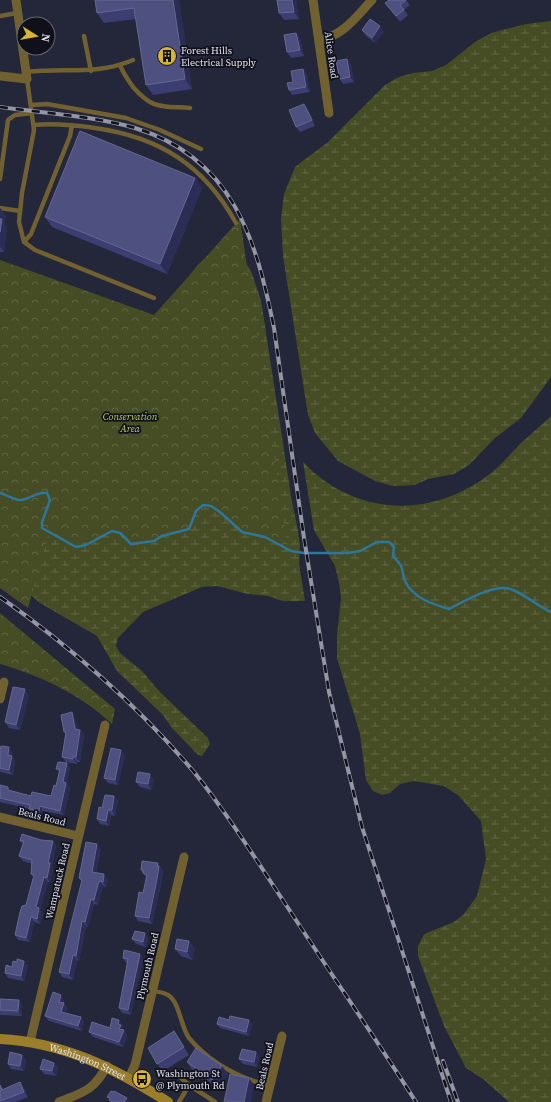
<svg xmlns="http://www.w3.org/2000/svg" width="551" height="1102" viewBox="0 0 551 1102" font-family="'Source Serif 4',serif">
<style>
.wetland{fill:url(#wetland-marsh)}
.park{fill:url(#park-crowns)}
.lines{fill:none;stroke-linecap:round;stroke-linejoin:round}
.stream{stroke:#2c779d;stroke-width:2.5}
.service{stroke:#716030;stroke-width:4.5}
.minor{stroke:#716030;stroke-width:9}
.secondary{stroke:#9a7e2c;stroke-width:10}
.rail-casing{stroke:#9496a6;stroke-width:4}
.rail{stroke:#0f1019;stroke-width:2.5;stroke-dasharray:8;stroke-linecap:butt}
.wall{fill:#3c3e71}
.shaded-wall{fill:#2b2d55}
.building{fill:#4e507f;stroke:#656791}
.labels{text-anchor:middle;stroke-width:3.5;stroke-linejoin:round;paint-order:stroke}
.poi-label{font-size:10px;fill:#e3e5f2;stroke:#0f1019;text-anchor:start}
.street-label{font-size:10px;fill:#e3e5f2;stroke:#0f1019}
.park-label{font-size:10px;font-style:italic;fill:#becf6f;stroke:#0f1019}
</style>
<defs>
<pattern id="wetland-marsh" width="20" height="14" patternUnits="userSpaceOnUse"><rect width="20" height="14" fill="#464d25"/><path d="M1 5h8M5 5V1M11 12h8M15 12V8" fill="none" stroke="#616645"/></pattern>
<pattern id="park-crowns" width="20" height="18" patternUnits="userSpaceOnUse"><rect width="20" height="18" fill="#464d25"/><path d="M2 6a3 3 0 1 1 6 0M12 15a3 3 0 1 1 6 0" fill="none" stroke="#616645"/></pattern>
</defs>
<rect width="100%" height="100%" fill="#242639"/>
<!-- wetland -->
<path class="wetland" d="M551,21V377L521,418L495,438L469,465L454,474L428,479L415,485L393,486L375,481L338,461L315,433L308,415L283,256L281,219L284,194L295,167L328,142L385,85L399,77L413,73L432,71L446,65L475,42L491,33L526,24Z
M212,253L246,263L251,271L261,300L292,502L298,530L300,546L299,563L305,601H283L268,596L248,594L217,586L202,587L143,612L118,638L116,646L120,653L142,671L160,692L208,738L210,744L202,756L198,755L172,728L163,715L117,671L97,636L40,603L19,585L0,270L145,319L159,314C165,296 171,304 177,294C190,277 193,266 212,253Z
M551,416V1102H509L483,1079L466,1068L444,1026L418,956V946L424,934L454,922L464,914L477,896L486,859L481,821L458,795L444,786L414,781L400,784L390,793L382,795L373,791L366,780L360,734L337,658V635L341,598L339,583L335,566L314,530L303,462C322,482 344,495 370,502C412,512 453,501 487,476C500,467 511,453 522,442C532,433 542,425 551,416Z"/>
<!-- park -->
<path class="park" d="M240,219L288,549L265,537L242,532L220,512L211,506L203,505L196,511L189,529L162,536L154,541L131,544L120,533L112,531L86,545L76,547L49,533L28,608L0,588V260L154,315Z
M0,613L115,709L112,724C80,694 41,676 0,664Z"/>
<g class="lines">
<!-- stream -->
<path class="stream" d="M0,493C6,495 13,499 19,500C29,501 36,491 47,493L50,500L42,522V528L76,547L86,545L112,531L120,533L131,544L154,541L162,536L189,529L196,511L203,505L211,506L220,512L242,532L265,537L291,551L304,553H348L360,551L377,542H389L394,547L393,556C395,559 399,562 401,566C403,570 403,577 405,581C413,598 432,604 449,609C465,601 496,582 513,590C527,596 538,606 551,612"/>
<!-- service -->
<path class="service" d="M0,16L17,13
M84,36L91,71
M120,65C123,73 128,80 133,87C153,110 162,106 190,108
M26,72C65,67 95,76 133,60
M27,79L34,130L22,193L19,222L24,242L35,250L154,298
M31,105L47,104L126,118L160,130L201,149
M34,125C55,123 74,125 95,128C159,137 204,165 236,223
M0,179L8,120L15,115L32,113
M0,208L20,211
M24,242L31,234L70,136L72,125
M153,991C158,992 163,992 168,995C179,1001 181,1027 189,1038C210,1063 239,1078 270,1086
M174,1072L189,1085L215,1102
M179,1102L189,1085"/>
<!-- minor -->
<path class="minor" d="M313,0L329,113
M319,40C343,36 356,17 372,0
M0,76L27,79L16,0
M0,699L4,682
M0,817L78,836
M30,1042L105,725
M129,1078L135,1065L184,857
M59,1102C84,1092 93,1091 107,1066
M266,1102L282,1036"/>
<!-- secondary -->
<path class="secondary" id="s1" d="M0,1039C63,1042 116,1069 168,1102"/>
<!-- rail casing -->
<g class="rail-casing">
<path id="rail" d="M0,107C44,113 93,116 135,128C233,158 256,239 274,328L304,538L329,692L362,827L451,1102
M0,597C71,647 138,706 194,772C230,817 260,866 292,914C333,977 376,1039 416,1102
M443,1061L458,1102"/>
</g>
<!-- rail -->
<use href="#rail" class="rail"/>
</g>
<!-- wall -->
<path class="wall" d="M95,0H179L192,89L153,95L146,85L136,19L104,23L97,13Z
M406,0L410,5L404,10L408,15L400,22L385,3Z
M296,1L299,19L284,20L279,13Z
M362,30L384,32L375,43L366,36Z
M296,33L300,38L304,56L291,58L287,52Z
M347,59L351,65L354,82L343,84L340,79Z
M303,69L307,74L310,92L292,95L289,90L293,82Z
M308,109L315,126L300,132L296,127Z
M195,178L202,188L167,274L52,227L45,217Z
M0,208L6,216L4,223L7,227L4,252H0Z
M29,695L20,730L9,728L5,722Z
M72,712L75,718L78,730H80L84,735L80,762H77V764L66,762L62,757L66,734L64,732Z
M0,750L12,752V756L15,761L13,775L0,772Z
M121,750L125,756L118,785L108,783L104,778Z
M67,763L70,768L67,784L70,788L64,815L43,811V815L32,813L29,809L0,802V785L11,791L31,796H51L56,786L59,772L56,769Z
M154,779L151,790L140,787L136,782Z
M114,796L118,801L115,816L111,815L109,826L100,824L97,819L102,808Z
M41,840L53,841L56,846L52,866L53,868L50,882H48L40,910L43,913L40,924L34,922L30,942L18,940L15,935L26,905L34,878L31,874L32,864L23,861L19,856L23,844L20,841Z
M101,849L96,873L108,880L106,887L103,886L102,889L98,905L94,904L88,927L86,926L79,961L77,960L73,980L62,977L59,972L82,882L79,878Z
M158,863L163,871L161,885L152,924L138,921L135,916L143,893L146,877L141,870Z
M132,939H148L146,947L136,944Z
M189,941L195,949L192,960L181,956L175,949Z
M123,958L143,959L131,1015L122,1013L119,1008L128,963H126Z
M24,961L28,966L24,981L8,978L5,973L12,967L17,962Z
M0,999L19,1000L22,1005V1016L0,1015Z
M64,1000V1003L67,1008L66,1013L81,1017L84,1022L82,1031L49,1021L45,1016Z
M119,1020L123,1025L122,1027L127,1035L123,1047L93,1037L89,1032L110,1028Z
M229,1020L252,1024L249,1036L220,1028L217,1024Z
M179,1039L189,1055L163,1071L157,1064Z
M256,1052L259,1057L257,1067L243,1064L239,1059Z
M26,1060L24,1071L11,1069L8,1064Z
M187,1062L222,1066L228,1074L218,1088L192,1070Z
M54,1063L58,1068L56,1076L44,1074L40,1069Z
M0,1085L3,1089L24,1087L28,1097L15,1102H0Z"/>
<!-- shaded-wall -->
<path class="shaded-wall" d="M173,0H179L192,89L185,79Z
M292,0H295L296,1L299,19L294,12Z
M380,26L384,32L375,43L372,38Z
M296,33L300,38L304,56L300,50Z
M347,59L351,65L354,82L350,77Z
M303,69L307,74L310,92L306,87Z
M304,104L308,109L315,126Z
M195,178L202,188L167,274L160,264Z
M0,208L6,216L4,223L7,227L4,252L0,247Z
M25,689L29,695L20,730L16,725Z
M72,712L75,718L79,734L75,729Z
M80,730L84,735L80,762L76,757Z
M9,747L12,752L11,760L8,755Z
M121,750L125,756L118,785L115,780Z
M12,756L15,761L13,775L9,770Z
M73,757L77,762V764L73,759Z
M67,763L70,768L67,784L70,788L64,815L60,811L63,782Z
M150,774L154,779L151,790L148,784Z
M114,796L118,801L115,816L112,810Z
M40,806L43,811V815L39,811Z
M108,810L111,815L109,826L106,821Z
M53,841L56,846L52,866L53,868L50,882L47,878L48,863Z
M97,844L101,849L95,877L92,872Z
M158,863L163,871L161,885L152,924L149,918Z
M104,874L108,880L106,887L103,882Z
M44,877L48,882L40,910L43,913L40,924L37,919L36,907Z
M100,881L103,886L98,905L94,900Z
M91,899L94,904L88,927L85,922Z
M31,917L34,922L30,942L26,938Z
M82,921L86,926L79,961L76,956Z
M145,933L148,939L146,947L143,942Z
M189,941L195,949L192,960L187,952Z
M140,954L143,959L131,1015L128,1010Z
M73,955L77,960L73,980L69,974Z
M24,961L28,966L24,981L21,976Z
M61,995L64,1000L62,1007L59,1002Z
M19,1000L22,1005V1016L18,1011Z
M64,1003L67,1008L65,1016L61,1012Z
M81,1017L84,1022L82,1031L78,1026Z
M119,1020L123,1025L122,1027L127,1035L123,1047L119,1042V1029L118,1024Z
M249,1020L252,1024L249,1036L246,1032Z
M256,1052L259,1057L257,1067L254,1062Z
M22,1055L26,1060L24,1071L20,1066Z
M54,1063L58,1068L56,1076L52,1071Z
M222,1066L228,1074L218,1088L212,1080Z
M249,1078L254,1085L251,1102H244Z
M20,1082L24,1087L28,1097L24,1092Z
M127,1098L130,1102H124Z"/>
<!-- building -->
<path class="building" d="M95,0H173L185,79L146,85L134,8L97,13Z
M277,0H292L294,12L279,13Z
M389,0H406L400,5L404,10L396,16L385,3Z
M370,19L380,26L372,38L362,30Z
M296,33L300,50L287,52L284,35Z
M347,59L350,77L340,79L336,61Z
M303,69L306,87L289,90L287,83L293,82L291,71Z
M304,104L312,120L296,127L289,110Z
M80,131L195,178L160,264L45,217Z
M0,219H2L0,232Z
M13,687L25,689L16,725L5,722Z
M72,712L75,729L80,730L76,757H73V759L62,757L66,732H64L61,715Z
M1,746L9,747L8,755L12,756L9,770L0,768V750Z
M111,748L121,750L115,780L104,778Z
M58,762L67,763L63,782L66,783L60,811L40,806L39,811L29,809L30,805L0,798V785L8,787V790L31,796L32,792L51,796L54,785L56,786L60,769H56Z
M138,772L150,774L148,784L136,782Z
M105,795L114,796L112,810H108L106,821L97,819L99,807L102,808Z
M22,834L41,840L53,841L48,863H50L47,878L44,877L36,907L39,908L37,919L31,917L26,938L15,935L20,912L22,906L26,905L34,875L31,874L32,860L19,856L24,841H20Z
M86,842L97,844L92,872L104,874L103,882L100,881L98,884L94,900L91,899L85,922L82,921L76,956L73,955L69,974L59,972L82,880L79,878Z
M142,861L158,863L157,866H159L157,879L149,918L135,916L139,892L143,893L147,875L143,873V870H141Z
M135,931L145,933L143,942L132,939Z
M177,939L189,941L187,952L175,949Z
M124,950L140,954L128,1010L119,1008L128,959L123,958Z
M17,959L24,961L21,976L5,973L6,965L12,967L13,961L17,962Z
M53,992L61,995L59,1002L64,1003L61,1012L81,1017L78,1026L45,1016Z
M0,999L19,1000L18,1011L0,1010Z
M230,1016L249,1020L246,1032L217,1024L219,1017L229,1020Z
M112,1018L119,1020L118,1024L121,1025L119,1029L124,1030L119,1042L89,1032L92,1022L110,1028Z
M174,1031L184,1047L157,1064L148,1048Z
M196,1048L222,1066L212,1080L187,1062Z
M242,1049L256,1052L254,1062L239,1059Z
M10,1052L22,1055L20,1066L8,1064Z
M43,1059L54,1063L52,1071L40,1069Z
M230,1074L249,1078L244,1102H224Z
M20,1082L24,1092L0,1101V1085L2,1090Z
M111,1091L113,1092L114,1091L127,1098L124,1102H113L109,1100L110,1098L107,1097Z"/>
<!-- icons -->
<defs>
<g id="building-disc" transform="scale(1)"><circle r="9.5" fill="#d7b434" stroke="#0f1019"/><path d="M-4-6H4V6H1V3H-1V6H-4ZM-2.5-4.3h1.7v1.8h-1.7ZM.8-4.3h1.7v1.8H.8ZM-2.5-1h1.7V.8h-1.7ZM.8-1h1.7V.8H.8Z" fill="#111"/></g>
<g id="bus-disc" transform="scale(1)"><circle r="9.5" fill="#d7b434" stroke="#0f1019"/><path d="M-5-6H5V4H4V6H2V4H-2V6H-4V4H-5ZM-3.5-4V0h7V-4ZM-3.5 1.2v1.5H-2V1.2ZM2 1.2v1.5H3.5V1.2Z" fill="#111"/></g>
</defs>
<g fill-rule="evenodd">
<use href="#building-disc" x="167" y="56"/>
<use href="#bus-disc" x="142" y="1079"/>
</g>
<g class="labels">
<!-- poi labels -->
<g class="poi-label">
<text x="181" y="54">Forest Hills<tspan x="181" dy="12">Electrical Supply</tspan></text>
<text x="156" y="1077">Washington St<tspan x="156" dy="12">@ Plymouth Rd</tspan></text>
</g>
<!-- street labels -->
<g class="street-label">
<text transform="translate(332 55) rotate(82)" y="4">Alice Road</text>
<text transform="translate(42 816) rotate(14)" y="4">Beals Road</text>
<text transform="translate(57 881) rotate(-77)" y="4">Wampatuck Road</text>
<text transform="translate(147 966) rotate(-77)" y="4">Plymouth Road</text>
<text dy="4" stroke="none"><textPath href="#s1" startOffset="91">Washington Street</textPath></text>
<text transform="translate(264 1066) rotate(-77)" y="4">Beals Road</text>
</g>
<!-- park labels -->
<g class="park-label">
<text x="130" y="420">Conservation<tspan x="130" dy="12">Area</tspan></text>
</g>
</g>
<!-- north arrow -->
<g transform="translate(36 36) rotate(101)"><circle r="19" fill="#0f1019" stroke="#646570"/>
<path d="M0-3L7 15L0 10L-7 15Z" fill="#d7b434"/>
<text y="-6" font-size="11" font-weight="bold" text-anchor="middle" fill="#e3e5f2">N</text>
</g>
</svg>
